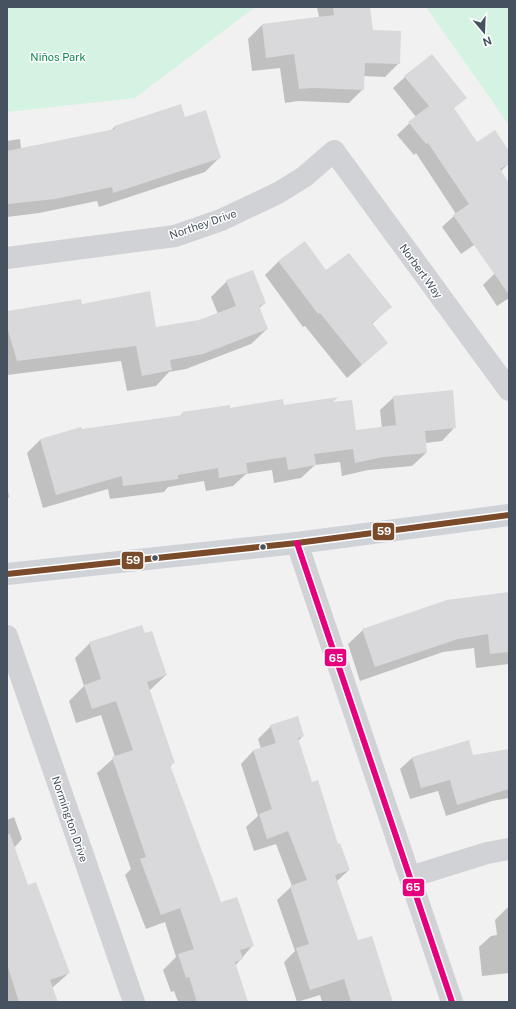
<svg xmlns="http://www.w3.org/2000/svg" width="516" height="1009" viewBox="0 0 516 1009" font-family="'Public Sans',sans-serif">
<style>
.green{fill:#d4f3e2}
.shadow{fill:#0003}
.building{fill:#d9d9db}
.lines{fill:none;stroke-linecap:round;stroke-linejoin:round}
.minor{stroke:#d0d2d5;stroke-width:22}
.secondary{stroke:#cfd2d7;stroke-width:22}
.bus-1-casing{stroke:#fff;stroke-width:9}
.bus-2-casing{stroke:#fff;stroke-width:9}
.bus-1{stroke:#7a4b2a;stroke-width:6}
.bus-2{stroke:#e5007d;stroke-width:6}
.bus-dot{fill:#465260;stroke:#fff;stroke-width:1.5}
.labels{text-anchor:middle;stroke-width:3;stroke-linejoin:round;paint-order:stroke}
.park-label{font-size:11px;fill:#0d8653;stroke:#fff}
.street-label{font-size:11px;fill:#465260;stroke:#fff}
.line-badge{stroke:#fff;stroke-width:1.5}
.badge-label{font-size:11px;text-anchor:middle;font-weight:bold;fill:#fff}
</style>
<rect width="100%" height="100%" fill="#f2f1f1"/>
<!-- green -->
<path class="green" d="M7,7H255L135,98L7,112Z
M426,7H509V125Z"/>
<!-- shadow -->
<path class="shadow" d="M317,7H369L372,31L399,63L385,77L363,76V89L349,103L298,101L285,103L280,68L252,71L248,39L262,25L319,17Z
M405,77L465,98L453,109L477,143L509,153V163L500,172L509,185V221L461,254L442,227L456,214L416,153L414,155L397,135L416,117L393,88Z
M185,118L220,157L205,172L99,207L97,201L39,213L7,217V141L20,139L21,149L111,131L114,127Z
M279,261L326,271L390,307L372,324L387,343L347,378L305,326L303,327L265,275Z
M509,264V298L497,306L483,285L495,273Z
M227,281L265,303L259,308L267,329L251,344L186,369L169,372L156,386L127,391L121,361L7,375V312L81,305L155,329L199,321L218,314L211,297Z
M394,397L455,427L442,441L425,443L426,453L412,466L368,470L342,476L340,462L315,465L301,478L274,483L272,470L246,474L233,486L206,491L204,481L168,487L164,492L110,499L108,489L43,508L27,453L40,440L81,430L179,417L183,413L283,406L336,399L331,403L356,431L382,428L380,410Z
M7,486L9,497L7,499Z
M509,593V664L476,668L474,648L443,652L360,681L348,644L363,630Z
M90,643L166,675L149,691L173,763L170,767L220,903L253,945L235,966L247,1002H178L174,991L171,992L163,970L176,957L165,922L146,929L125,875L131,869L97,773L115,757L101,715L76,723L69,701L84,686L75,658Z
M271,726L303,736L298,741L311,783L349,870L336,882L358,941L392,1002H322L320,995L297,1002L284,962L295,951L277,900L292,886L276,844L254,851L246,827L258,816L241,764L253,751L261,749L258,739Z
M509,750V798L492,801L446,816L438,791L410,799L400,769L412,758L473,756Z
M14,817L22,839L14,848L27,886L69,973L52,988L57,1002H7V820Z
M507,908H509V973L482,976L479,947L491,936L497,935L495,920Z"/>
<!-- building -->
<path class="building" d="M333,7H370L373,30L401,31L400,64L365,63L364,90L313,88L299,89L294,54L266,58L262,24L334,15Z
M432,54L467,98L454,108L477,142L495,130L509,151V163L500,169L509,183V295L453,215L469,204L428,143L426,144L408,122L429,106L404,76Z
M181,104L185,117L206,110L221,158L113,193L112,187L55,199L7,204V151L115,129L114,126Z
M305,241L326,270L349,253L392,307L372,323L388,343L362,365L320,313L318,314L278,261Z
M253,270L266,303L259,306L268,329L203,354L170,360L172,370L142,376L136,346L17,361L7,327V311L81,299L82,304L150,291L156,327L199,320L236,306L226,280Z
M453,390L456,428L425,431L427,453L383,457L355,463L353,449L314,454L316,465L288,470L286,457L246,463L248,473L219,478L218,468L178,475V479L123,486L122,476L56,495L40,439L81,427L82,429L183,415L182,412L230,405V408L283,399L284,405L338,397L332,402L352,400L356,430L396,425L393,396Z
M509,592V652L490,654L488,634L458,639L375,667L362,629L447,600Z
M142,625L145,633L152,631L167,675L147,682L175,763L170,765L221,902L237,897L254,946L240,950L243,959L235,962L248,1002H197L189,977L186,978L178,954L194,949L180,908L161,915L140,859L146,857L112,757L133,750L116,701L92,709L84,685L101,679L89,642Z
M298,716L304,736L298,738L312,782L318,780L338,844L340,843L350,870L335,875L358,940L372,936L393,1002H351L344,979L310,990L296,948L309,944L290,886L307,880L288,831L267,839L259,814L272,809L253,750L276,743L270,725Z
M469,740L473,755L509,749V789L457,805L450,780L421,788L412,757Z
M7,834H10L28,885L36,882L70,973L50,980L58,1002H19L7,964Z"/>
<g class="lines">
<!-- minor -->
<path class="minor" d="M7,258L175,236L221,220L278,193L304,177L334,151L509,390
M297,543L452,1002
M7,636L134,1002
M410,877L487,853L509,849"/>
<!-- secondary -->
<path class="secondary" d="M7,574L297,543L509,515"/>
<!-- bus-1 casing -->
<g class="bus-1-casing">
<path id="bus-1" d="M7,574L297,543L509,515"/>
</g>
<!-- bus-2 casing -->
<g class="bus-2-casing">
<path id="bus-2" d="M297,543L452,1002"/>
</g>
<!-- bus-1 -->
<use href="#bus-1" class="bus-1"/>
<!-- bus-2 -->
<use href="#bus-2" class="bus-2"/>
</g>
<!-- markers -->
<g class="bus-dot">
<circle cx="263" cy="547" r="3.5"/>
<circle cx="155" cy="558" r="3.5"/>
</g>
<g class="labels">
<!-- park labels -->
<g class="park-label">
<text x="58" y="61">Niños Park</text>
</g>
<!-- street labels -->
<g class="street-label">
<text transform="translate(203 224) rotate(-19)" y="4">Northey Drive</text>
<text transform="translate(421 271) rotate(54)" y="4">Norbert Way</text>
<text transform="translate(70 819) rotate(71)" y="4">Normington Drive</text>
</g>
</g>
<g class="line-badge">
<rect x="372" y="522" width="23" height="19" rx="4" fill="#7a4b2a"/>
<rect x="121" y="551" width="23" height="19" rx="4" fill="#7a4b2a"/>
<rect x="324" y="648" width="23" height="19" rx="4" fill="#e5007d"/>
<rect x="402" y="878" width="23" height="19" rx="4" fill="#e5007d"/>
</g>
<g class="badge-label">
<text x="384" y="535">59</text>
<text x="133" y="564">59</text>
<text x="336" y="662">65</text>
<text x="413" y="891">65</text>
</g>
<!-- border -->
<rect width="516" height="1009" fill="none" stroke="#465260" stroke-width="16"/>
<!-- north arrow -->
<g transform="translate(484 32) rotate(161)" stroke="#ffffff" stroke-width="3" paint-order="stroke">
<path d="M0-3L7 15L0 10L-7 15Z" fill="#465260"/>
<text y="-6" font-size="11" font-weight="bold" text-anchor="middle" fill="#465260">N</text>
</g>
</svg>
